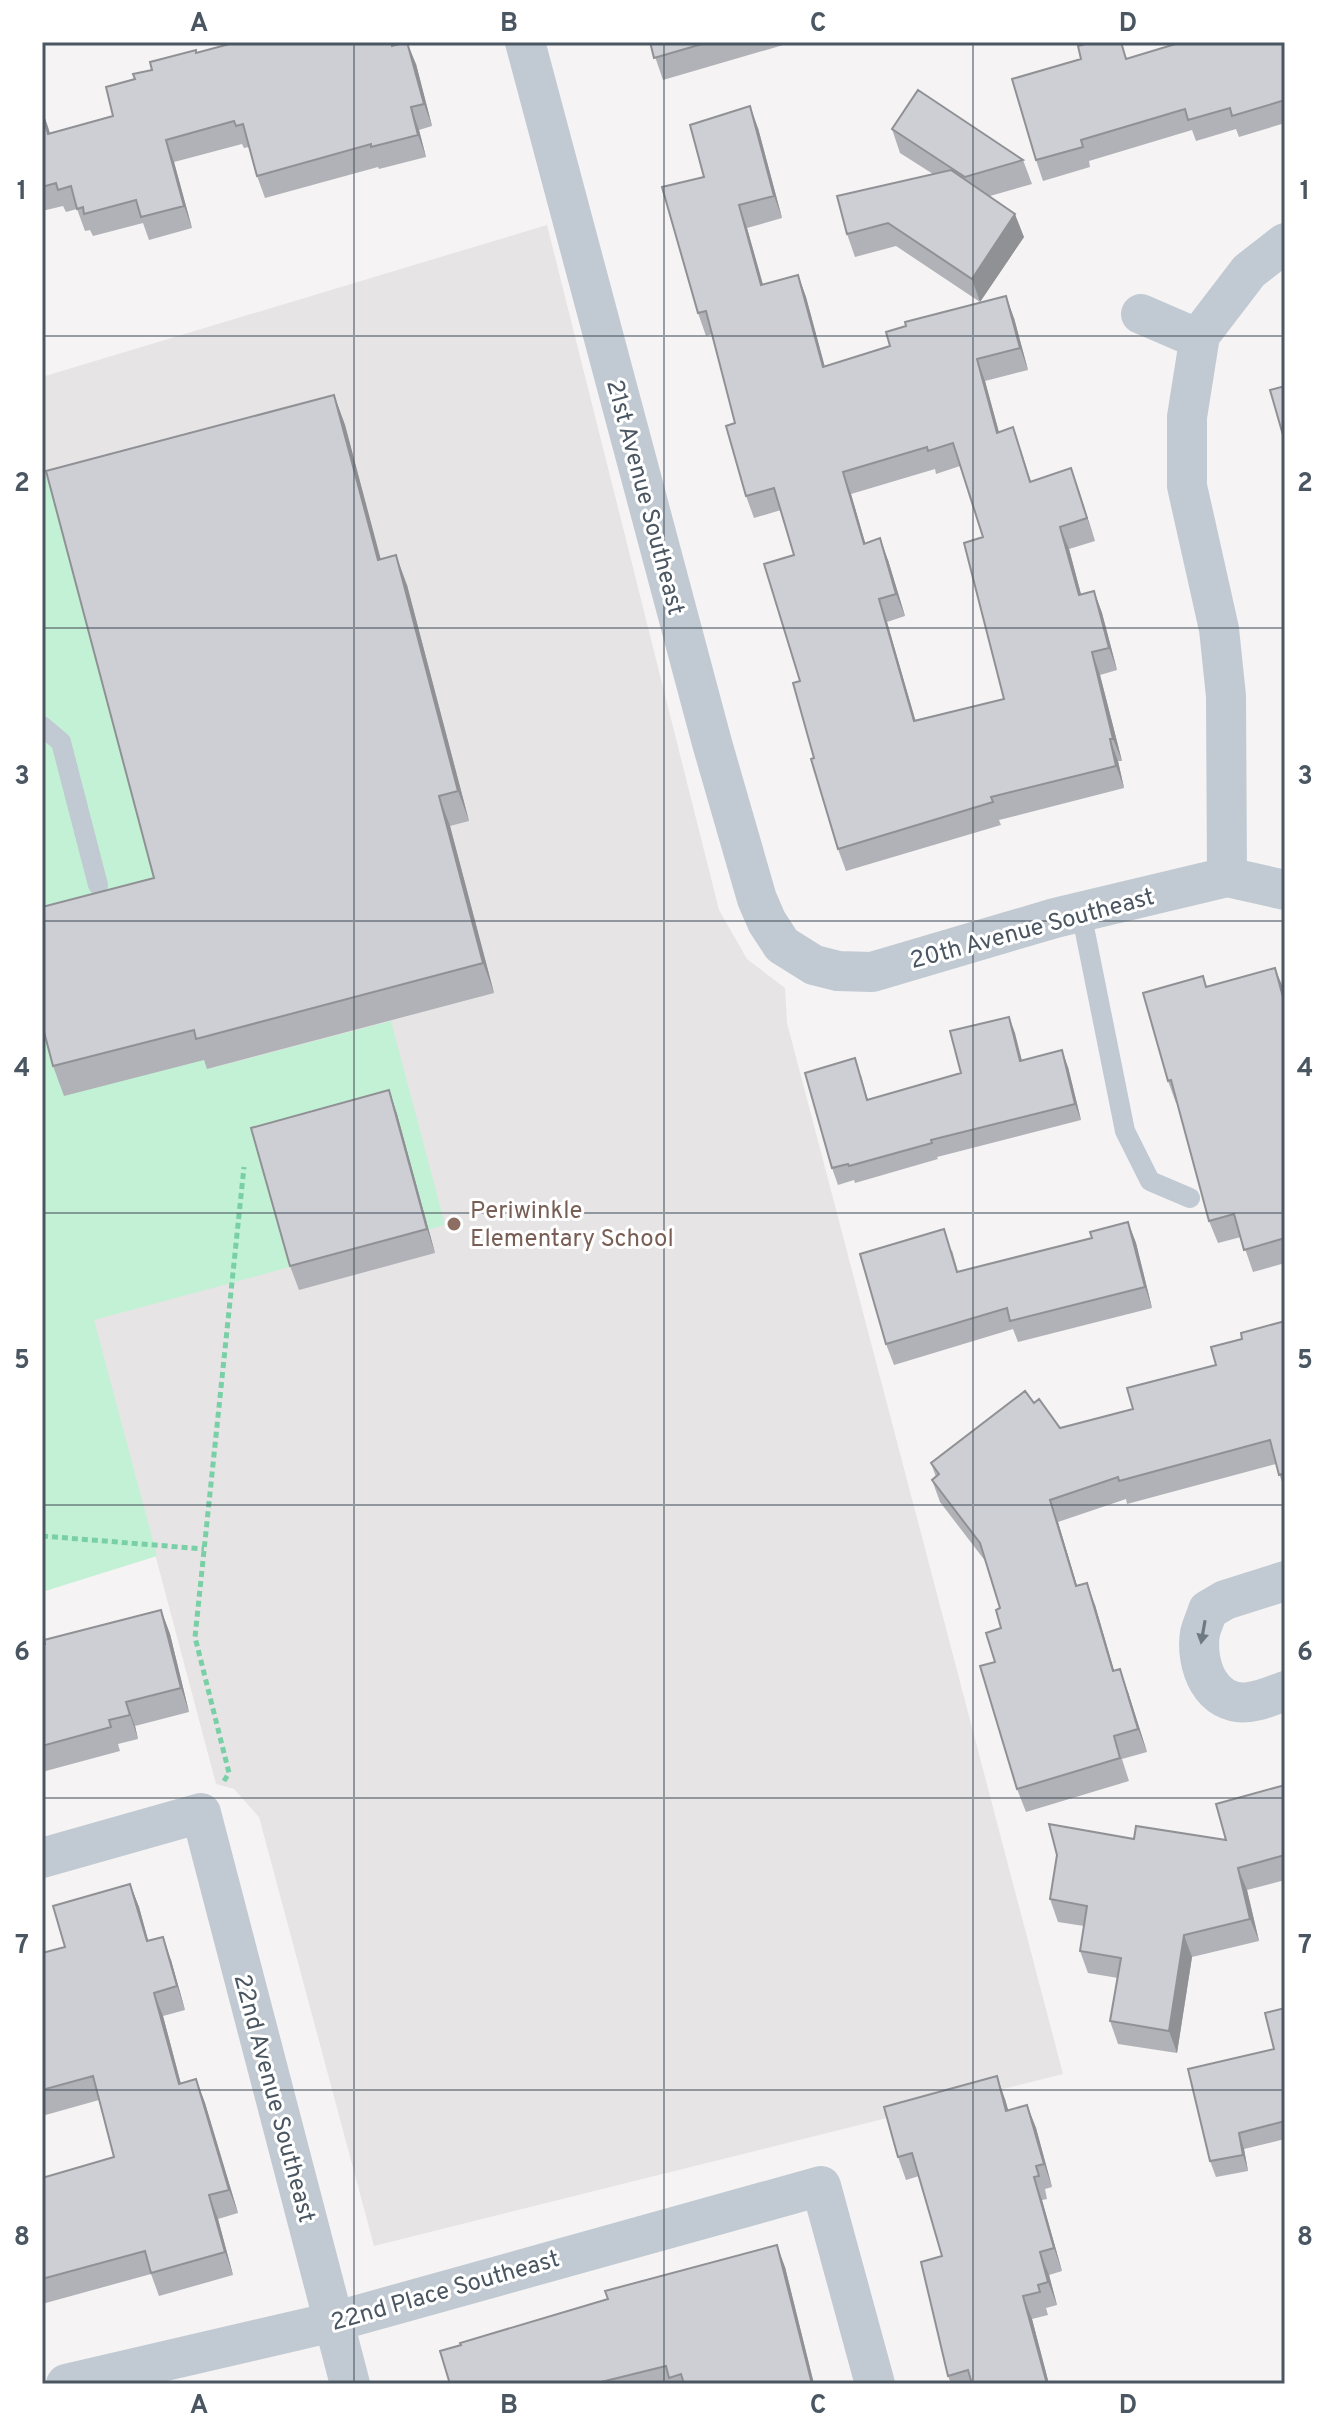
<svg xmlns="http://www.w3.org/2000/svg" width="1327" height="2426" viewBox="0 0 1327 2426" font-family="Overpass,sans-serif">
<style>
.education{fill:#e6e4e5}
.green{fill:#c3f1d5}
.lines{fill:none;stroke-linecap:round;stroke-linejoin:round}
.path{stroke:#7ad0a6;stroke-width:5;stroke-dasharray:6 4;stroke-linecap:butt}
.service{stroke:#c1cad2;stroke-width:20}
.minor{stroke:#c1cad2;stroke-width:40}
.wall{fill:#b0b2b7;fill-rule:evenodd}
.shaded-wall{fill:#909195}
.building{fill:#cdcfd5;stroke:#909195;stroke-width:2;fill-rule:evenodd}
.oneway{fill:#6e7983}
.grid{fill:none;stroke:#4a5661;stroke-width:2;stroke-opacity:0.55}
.education-dot{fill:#8d6e63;stroke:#fff;stroke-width:3}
.labels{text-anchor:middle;stroke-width:6;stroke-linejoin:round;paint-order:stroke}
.street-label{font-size:24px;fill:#4a5661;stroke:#fff}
.education-label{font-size:24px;fill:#785e54;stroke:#fff;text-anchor:start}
.neatline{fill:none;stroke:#4a5661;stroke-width:3}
.grid-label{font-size:26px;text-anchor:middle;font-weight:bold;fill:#4a5661}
</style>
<rect width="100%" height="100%" fill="#f5f3f3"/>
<!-- education -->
<path class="education" d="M547,225L719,910L747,959L785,988L787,1023L1063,2074L374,2246L259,1817L234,1789L216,1784L42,1128V377Z"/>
<!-- green -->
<path class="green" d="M42,469L57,501L208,1069L391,1021L445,1225L94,1320L157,1556L42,1592Z"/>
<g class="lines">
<!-- path -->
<path class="path" d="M42,1536L204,1549
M224,1781L229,1773L195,1637L244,1167"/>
<!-- service -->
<path class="service" d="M42,726L61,742L98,885
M1081,912L1125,1131L1150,1181L1190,1198"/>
<!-- minor -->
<path class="minor" d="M525,42L712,743L757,899L767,922L782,945L814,965L838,971L872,972L1055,918L1227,877L1285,890
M1141,314L1199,339
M1227,877L1226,696L1219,629L1187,486V417L1200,335L1249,271L1285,243
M1285,1581L1225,1600L1208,1610C1206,1617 1202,1625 1200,1633C1195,1665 1211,1707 1249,1702C1261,1701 1274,1695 1285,1691
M42,1858L201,1813L350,2384
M66,2384L333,2322L821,2186L875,2384"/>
</g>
<!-- wall -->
<path class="wall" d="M393,42L394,46L416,64L432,126L419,130L426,157L379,169L378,167L265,198L257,176L249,147L244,148L242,144L174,162L192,228L149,240L143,223L93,236L90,230L85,231L77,209L66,212L63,206L42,211V110L50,133L113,116L135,79L152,70L197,53Z
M650,42H790V43L663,80Z
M1285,42V123L1239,137L1236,129L1196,141L1192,130L1089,161L1090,167L1043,181L1036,160L1081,59L1127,58Z
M758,128L782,218L747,228L763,284L798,275L806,297L825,367L1014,318L1028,370L985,381L999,432L1021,450L1031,481L1079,491L1095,541L1069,549L1081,594L1094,591L1102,613L1117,670L1100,675L1122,761H1118L1124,788L999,820L1001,825L846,871L838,849L814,758L800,681L794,555L781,510L754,518L746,496L735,423L712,334L706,336L698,313L704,177ZM960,466L983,537L1004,699L915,720L887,622L905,616L888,560L865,543L851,494L935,469L936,474Z
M892,129L1023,160L1032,184L990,196L1024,237L980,302L896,246L855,257L847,234L933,174L900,153Z
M334,395L345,425L380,559L407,585L469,821L450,826L494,993L207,1069L204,1060L64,1096L53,1066L154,878Z
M1203,976L1207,987L1285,995V1263L1253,1272L1241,1237L1218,1243L1209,1221L1177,1103H1176L1168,1081Z
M1009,1017L1022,1061L1068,1067L1081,1120L937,1157L938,1159L855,1183L854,1180L838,1185L832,1168L861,1075L868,1100L961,1073Z
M389,1090L397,1114L435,1253L299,1290L290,1266Z
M1128,1222L1136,1243L1152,1308L1018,1342L1013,1329L894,1365L886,1344L952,1250L958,1272L1092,1238Z
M1285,1321V1491L1276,1464L1127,1504L1126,1499L1058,1522L1077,1586L1095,1605L1114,1671L1128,1692L1147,1752L1122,1759L1129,1781L1026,1812L1017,1789L995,1662L1001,1628L1000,1608L986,1562L940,1502L932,1480L936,1477L931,1463L1034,1403L1060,1428L1133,1409L1216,1365L1242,1339Z
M161,1610L170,1634L189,1712L135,1726L138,1739L118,1744L120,1751L42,1772V1645Z
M1285,1785V1880L1247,1890L1259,1941L1192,1957L1177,2053L1118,2044L1110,2021L1118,1978L1088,1973L1080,1951L1084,1926L1058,1922L1050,1899L1134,1839L1226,1840Z
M130,1884L139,1907L148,1941L171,1960L185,2010L163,2016L181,2084L196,2079L205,2103L238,2213L218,2219L233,2275L159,2296L151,2274L42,2304V2178L114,2157L99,2100L42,2116V1953L65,1947Z
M1285,2008V2139L1244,2149L1248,2171L1216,2177L1210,2161L1274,2049Z
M1005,2099L1008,2110L1027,2105L1036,2128L1052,2187L1045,2189L1047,2199L1042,2200L1062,2271L1049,2275L1057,2305L1046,2308L1048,2315L1032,2319L1049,2384H951L948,2376L942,2256L919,2176L906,2180L898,2157Z
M785,2267L814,2384H450L608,2299Z"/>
<!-- shaded-wall -->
<path class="shaded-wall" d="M407,42L416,64L432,126L424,104Z
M750,106L758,128L782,218L774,196Z
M411,107L419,130L426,157L418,135Z
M42,110L48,127L56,156L48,134Z
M166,140L174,162L192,228L184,206Z
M739,205L747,228L769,307L761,285Z
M1015,214L1024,237L980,302L972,279Z
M798,275L806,297L831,390L823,367Z
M1006,296L1014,318L1028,370L1020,348Z
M977,359L985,381L1005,455L997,433Z
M334,395L345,425L389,590L378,560Z
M1071,468L1079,491L1095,541L1087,518Z
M843,472L851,494L872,566L864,544Z
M1060,527L1069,549L1087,617L1079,595Z
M880,538L888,560L905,616L896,594Z
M396,555L407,585L469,821L458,791Z
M1094,591L1102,613L1117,670L1109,648Z
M879,599L887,622L922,743L914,721Z
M1092,652L1100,675L1122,761L1113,739Z
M1110,739L1118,761L1124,788L1116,766Z
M439,796L450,826L494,993L483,963Z
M1275,968L1284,990L1285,1002Z
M1009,1017L1015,1033L1026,1077L1020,1061Z
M1062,1050L1068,1067L1081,1120L1075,1104Z
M389,1090L397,1114L435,1253L427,1229Z
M1128,1222L1136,1243L1152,1308L1145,1287Z
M1050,1500L1058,1522L1084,1609L1076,1586Z
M1087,1583L1095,1605L1121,1694L1113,1671Z
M161,1610L170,1634L189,1712L181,1688Z
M1120,1669L1128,1692L1147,1752L1138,1729Z
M126,1702L135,1726L138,1739L130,1715Z
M1238,1868L1247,1890L1259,1941L1250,1919Z
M130,1884L139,1907L155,1965L147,1941Z
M1184,1935L1192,1957L1177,2053L1169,2031Z
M163,1937L171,1960L185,2010L177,1986Z
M154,1993L163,2016L187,2107L179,2084Z
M997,2076L1005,2099L1015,2134L1006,2111Z
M196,2079L205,2103L238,2213L229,2190Z
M1027,2105L1036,2128L1052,2187L1044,2164Z
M1239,2133L1244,2149L1248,2171L1243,2155Z
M1034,2177L1042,2200L1062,2271L1054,2248Z
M209,2195L218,2219L233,2275L225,2252Z
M777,2245L785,2267L814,2384H812Z
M1040,2252L1049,2275L1057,2305L1048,2282Z
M1023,2296L1032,2319L1049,2384H1047Z"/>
<!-- building -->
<path class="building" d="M237,42H391L392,46L407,42L424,104L411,107L418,135L371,147V144L257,176L243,124L236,126L234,121L166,140L184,206L141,217L136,200L84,214L83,207L77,209L71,186L58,190L56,183L42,187V112L48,134L113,116L106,87L135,79L133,74L152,70L150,62L196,50V53Z
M650,42H709L654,58Z
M1093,42H1121L1126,59L1182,42H1285V100L1232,116L1230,108L1188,120L1185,109L1081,140L1083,147L1036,160L1012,79L1081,59L1078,46Z
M918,90L1023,160L965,177L892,129Z
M750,106L774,196L739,205L761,285L798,275L823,367L890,346L886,332L906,326L905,322L1006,296L1020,348L977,359L997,433L1013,427L1030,482L1071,468L1087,518L1060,527L1079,595L1094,591L1109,648L1092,652L1113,739H1110L1116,766L991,797L993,802L838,849L811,759L814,758L793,683L800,681L764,564L794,555L774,488L746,496L726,426L735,423L706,311L698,313L662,187L704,177L690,125ZM953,443L983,537L964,543L1004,699L914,721L879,599L896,594L880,538L864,544L843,472L927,447L928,451Z
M951,170L1015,214L972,279L888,223L847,234L837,196Z
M1285,386V442L1270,390Z
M334,395L378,560L396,555L458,791L439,796L483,963L196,1039L194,1030L53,1066L42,1024V907L154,878L46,471Z
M1275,968L1283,997L1285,996V1238L1244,1250L1234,1214L1209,1221L1171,1080L1168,1081L1143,993L1203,976L1206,987Z
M1009,1017L1020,1061L1062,1050L1075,1104L931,1140L932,1143L849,1166L848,1164L832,1168L805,1073L855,1058L867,1100L961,1073L950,1031Z
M389,1090L427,1229L290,1266L251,1128Z
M1128,1222L1145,1287L1010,1321L1007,1308L886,1344L860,1254L944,1229L957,1272L1092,1238L1090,1232Z
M1285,1321V1473L1279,1475L1270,1440L1119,1481L1118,1477L1050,1500L1076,1586L1087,1583L1113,1671L1120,1669L1138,1729L1114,1736L1120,1758L1017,1789L980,1666L995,1662L986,1633L1001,1628L996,1610L1000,1608L980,1543L932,1480L939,1474L931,1463L1025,1391L1034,1403L1039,1399L1060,1428L1133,1409L1127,1388L1216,1365L1211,1347L1242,1339L1241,1333Z
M161,1610L181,1688L126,1702L130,1715L109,1720L111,1727L42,1746V1645L45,1644L44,1640Z
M1285,1785V1855L1238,1868L1250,1919L1184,1935L1169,2031L1110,2021L1121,1958L1080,1951L1087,1906L1050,1899L1057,1855L1049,1824L1134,1839L1136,1826L1226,1840L1216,1804Z
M130,1884L147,1941L163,1937L177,1986L154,1993L179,2084L196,2079L229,2190L209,2195L225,2252L151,2273L145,2251L42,2279V2178L114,2157L93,2076L42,2090V1953L65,1947L53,1906Z
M1285,2008V2121L1239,2133L1243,2155L1210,2161L1188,2069L1274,2049L1265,2013Z
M997,2076L1006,2111L1027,2105L1044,2164L1036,2166L1039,2176L1034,2177L1054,2248L1040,2252L1048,2282L1038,2285L1040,2292L1023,2296L1047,2384H972L968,2370L948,2376L921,2262L942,2256L912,2153L898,2157L884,2107Z
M777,2245L812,2384H684L681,2374L669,2378L666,2366L593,2384H450L440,2351L461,2345L460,2343L608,2299L605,2291Z"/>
<!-- one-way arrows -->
<defs><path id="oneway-solid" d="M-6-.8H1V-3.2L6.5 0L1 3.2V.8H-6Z" transform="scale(2)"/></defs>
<use class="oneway" href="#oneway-solid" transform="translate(1203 1632) rotate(100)"/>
<!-- grid -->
<path class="grid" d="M354,42V2384M664,42V2384M973,42V2384M42,336H1285M42,628H1285M42,921H1285M42,1213H1285M42,1505H1285M42,1798H1285M42,2090H1285"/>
<!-- markers -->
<circle class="education-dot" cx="454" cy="1224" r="8"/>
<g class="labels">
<!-- street labels -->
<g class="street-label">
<text transform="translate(646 497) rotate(75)" y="8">21st Avenue Southeast</text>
<text transform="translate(1032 928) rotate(-15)" y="8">20th Avenue Southeast</text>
<text transform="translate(275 2098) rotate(75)" y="8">22nd Avenue Southeast</text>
<text transform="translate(445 2290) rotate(-16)" y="8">22nd Place Southeast</text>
</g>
<!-- education labels -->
<g class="education-label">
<text x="470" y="1218">Periwinkle<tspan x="470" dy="28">Elementary School</tspan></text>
</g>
</g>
<!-- border -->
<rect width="1327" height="2426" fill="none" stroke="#ffffff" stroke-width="88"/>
<rect x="44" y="44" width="1239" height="2338" class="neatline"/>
<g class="grid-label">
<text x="199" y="31">A</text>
<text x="509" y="31">B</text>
<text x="818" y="31">C</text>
<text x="1128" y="31">D</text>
<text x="22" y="199">1</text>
<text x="1305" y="199">1</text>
<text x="22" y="491">2</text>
<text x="1305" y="491">2</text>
<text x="22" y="784">3</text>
<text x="1305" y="784">3</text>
<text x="22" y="1076">4</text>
<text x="1305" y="1076">4</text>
<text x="22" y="1368">5</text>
<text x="1305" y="1368">5</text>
<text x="22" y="1660">6</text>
<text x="1305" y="1660">6</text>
<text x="22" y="1953">7</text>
<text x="1305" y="1953">7</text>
<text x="22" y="2245">8</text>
<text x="1305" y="2245">8</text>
<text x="199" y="2413">A</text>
<text x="509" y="2413">B</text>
<text x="818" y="2413">C</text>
<text x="1128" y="2413">D</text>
</g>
</svg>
